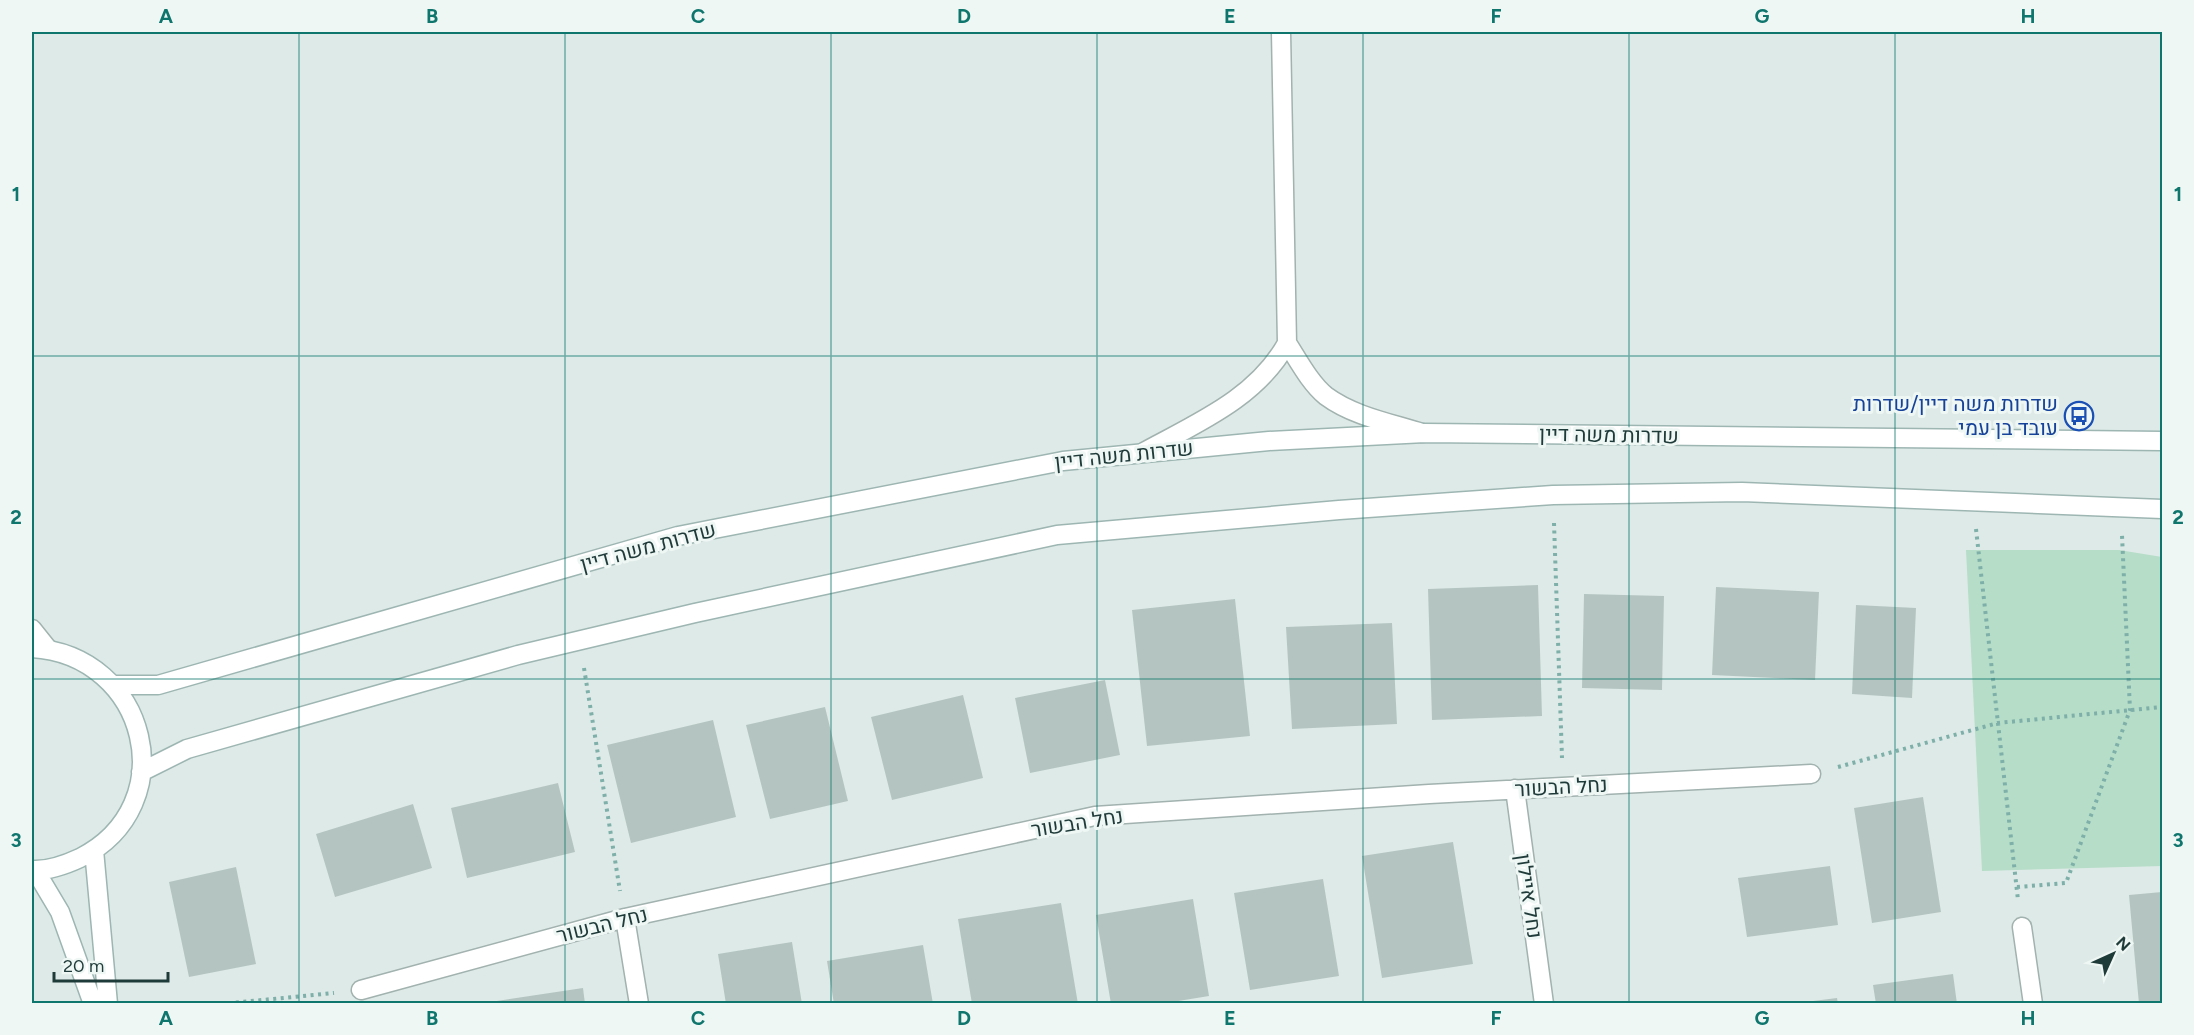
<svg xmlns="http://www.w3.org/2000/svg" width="2194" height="1035" viewBox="0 0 2194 1035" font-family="Figtree,Heebo,sans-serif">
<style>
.green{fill:#b6ddc8}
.building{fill:#b4c5c1}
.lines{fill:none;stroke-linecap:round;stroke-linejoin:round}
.lane-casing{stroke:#a1b2af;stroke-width:21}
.street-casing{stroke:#a1b2af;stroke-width:21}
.secondary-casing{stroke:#9db6b2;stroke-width:21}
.path{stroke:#7eafa9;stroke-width:4;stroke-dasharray:3 4.5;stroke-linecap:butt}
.lane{stroke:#fff;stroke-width:18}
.street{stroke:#fff;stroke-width:18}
.secondary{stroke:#fff;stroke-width:18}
.grid{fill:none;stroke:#0f766e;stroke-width:1.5;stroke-opacity:0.55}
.labels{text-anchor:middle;stroke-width:6;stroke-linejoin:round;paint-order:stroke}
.transit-label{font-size:21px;fill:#164399;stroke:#eff7f5;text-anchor:end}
.street-label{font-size:21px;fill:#1f3b39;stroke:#eff7f5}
.neatline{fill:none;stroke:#0f766e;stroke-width:2}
.grid-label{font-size:20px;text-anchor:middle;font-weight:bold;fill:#0f766e}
</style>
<rect width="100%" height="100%" fill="#deeae7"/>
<!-- green -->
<path class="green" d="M1966,550H2119L2162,557V866L1982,871Z"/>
<!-- building -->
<path class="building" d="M1538,585L1542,716L1432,720L1428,589Z
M1716,587L1819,592L1815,680L1712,675Z
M1584,594L1664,596L1662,690L1582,688Z
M1235,599L1250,736L1147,746L1132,610Z
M1856,605L1916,608L1912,698L1852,694Z
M1392,623L1397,724L1292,729L1286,627Z
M1105,680L1120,755L1030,773L1015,698Z
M963,695L983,778L892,800L871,717Z
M825,707L848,801L770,819L746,725Z
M713,720L736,817L631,843L607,745Z
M558,783L575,852L467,878L451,808Z
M1923,797L1941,912L1872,923L1854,808Z
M413,804L432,868L335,897L316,834Z
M1453,842L1473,964L1382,978L1362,856Z
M1830,866L1838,925L1747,937L1738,878Z
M236,867L256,964L189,977L169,882Z
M1323,879L1339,976L1250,990L1234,893Z
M2162,892V1004H2139L2129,895Z
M1193,899L1209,996L1160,1004H1111L1096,915Z
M1061,903L1078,1004H972L958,919Z
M792,942L802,1004H726L718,954Z
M923,945L933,1004H834L827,961Z
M1953,974L1957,1004H1876L1873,985Z
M583,988L585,1004H490V1002Z
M1837,998L1838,1004H1805V1002Z"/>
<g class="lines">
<!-- lane casing -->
<g class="lane-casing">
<path id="lane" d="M1287,343C1298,360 1310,383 1326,396C1353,416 1390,423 1422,433
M1144,452C1197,423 1257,398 1287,343L1281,32
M32,629L48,649"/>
</g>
<!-- street casing -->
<g class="street-casing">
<path id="street" d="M1515,789L1544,1004
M625,918L639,1004
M2022,927L2033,1004
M361,990L625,918L1095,816L1429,794L1811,774"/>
</g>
<!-- secondary casing -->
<g class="secondary-casing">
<path id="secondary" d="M32,648C148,655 185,805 80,858C65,865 48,871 32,870
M114,685H158L678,536L1063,461L1269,441L1425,433L2162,441
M141,772L187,749L518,655L695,613L1057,535L1339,510L1553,495L1742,492L2162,509
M94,850L108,1004
M35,870L60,912L93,1004"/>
</g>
<!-- path -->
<path class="path" d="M1554,523L1562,758
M1976,529L2018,900
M584,668L620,891
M1838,767L1998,723L2162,707
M2017,887L2066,883L2130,710L2122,535
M221,1004L334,993"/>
<!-- lane -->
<use href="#lane" class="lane"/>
<!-- street -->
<use href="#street" class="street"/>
<!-- secondary -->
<use href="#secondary" class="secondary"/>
</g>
<!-- grid -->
<path class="grid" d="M299,32V1004M565,32V1004M831,32V1004M1097,32V1004M1363,32V1004M1629,32V1004M1895,32V1004M32,356H2162M32,679H2162"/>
<!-- icons -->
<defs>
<g id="bus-ring" transform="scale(1.5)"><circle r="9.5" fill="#eff7f5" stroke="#1a4fb4" stroke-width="1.5"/><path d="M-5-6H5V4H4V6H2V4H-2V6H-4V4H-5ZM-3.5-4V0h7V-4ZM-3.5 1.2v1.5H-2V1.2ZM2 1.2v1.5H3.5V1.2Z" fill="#1a4fb4"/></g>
</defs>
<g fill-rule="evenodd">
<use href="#bus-ring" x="2079" y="416"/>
</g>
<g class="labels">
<!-- transit labels -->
<g class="transit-label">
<text x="2058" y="411">שדרות משה דיין/שדרות<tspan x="2058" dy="24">עובד בן עמי</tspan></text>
</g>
<!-- street labels -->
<g class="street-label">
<text transform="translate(1609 435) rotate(1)" y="7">שדרות משה דיין</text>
<text transform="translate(1124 455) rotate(-6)" y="7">שדרות משה דיין</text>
<text transform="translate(648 547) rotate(-15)" y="7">שדרות משה דיין</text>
<text transform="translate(1561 787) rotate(-3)" y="7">נחל הבשור</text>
<text transform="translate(1077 823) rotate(-9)" y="7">נחל הבשור</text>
<text transform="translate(1529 896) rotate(82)" y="7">נחל איילון</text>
<text transform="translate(602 925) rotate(-14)" y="7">נחל הבשור</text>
</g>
</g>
<!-- border -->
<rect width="2194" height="1035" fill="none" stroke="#eff7f5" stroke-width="66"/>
<!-- north arrow -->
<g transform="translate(2113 954) rotate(45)" stroke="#eff7f5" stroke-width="4.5" paint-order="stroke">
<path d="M0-4.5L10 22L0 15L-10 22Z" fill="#1f3b39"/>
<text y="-9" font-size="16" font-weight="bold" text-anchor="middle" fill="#1f3b39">N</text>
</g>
<!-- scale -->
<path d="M54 972v9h114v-9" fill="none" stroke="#1f3b39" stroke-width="3"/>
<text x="63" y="972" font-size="18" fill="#1f3b39" stroke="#eff7f5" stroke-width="4.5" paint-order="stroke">20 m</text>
<rect x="33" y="33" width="2128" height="969" class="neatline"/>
<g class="grid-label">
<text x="166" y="23">A</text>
<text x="432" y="23">B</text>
<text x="698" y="23">C</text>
<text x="964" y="23">D</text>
<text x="1230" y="23">E</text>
<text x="1496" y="23">F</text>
<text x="1762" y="23">G</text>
<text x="2028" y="23">H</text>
<text x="16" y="201">1</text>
<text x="2178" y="201">1</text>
<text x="16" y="524">2</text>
<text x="2178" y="524">2</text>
<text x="16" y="847">3</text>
<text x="2178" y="847">3</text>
<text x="166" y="1025">A</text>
<text x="432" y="1025">B</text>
<text x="698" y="1025">C</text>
<text x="964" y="1025">D</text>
<text x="1230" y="1025">E</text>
<text x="1496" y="1025">F</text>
<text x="1762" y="1025">G</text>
<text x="2028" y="1025">H</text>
</g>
</svg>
